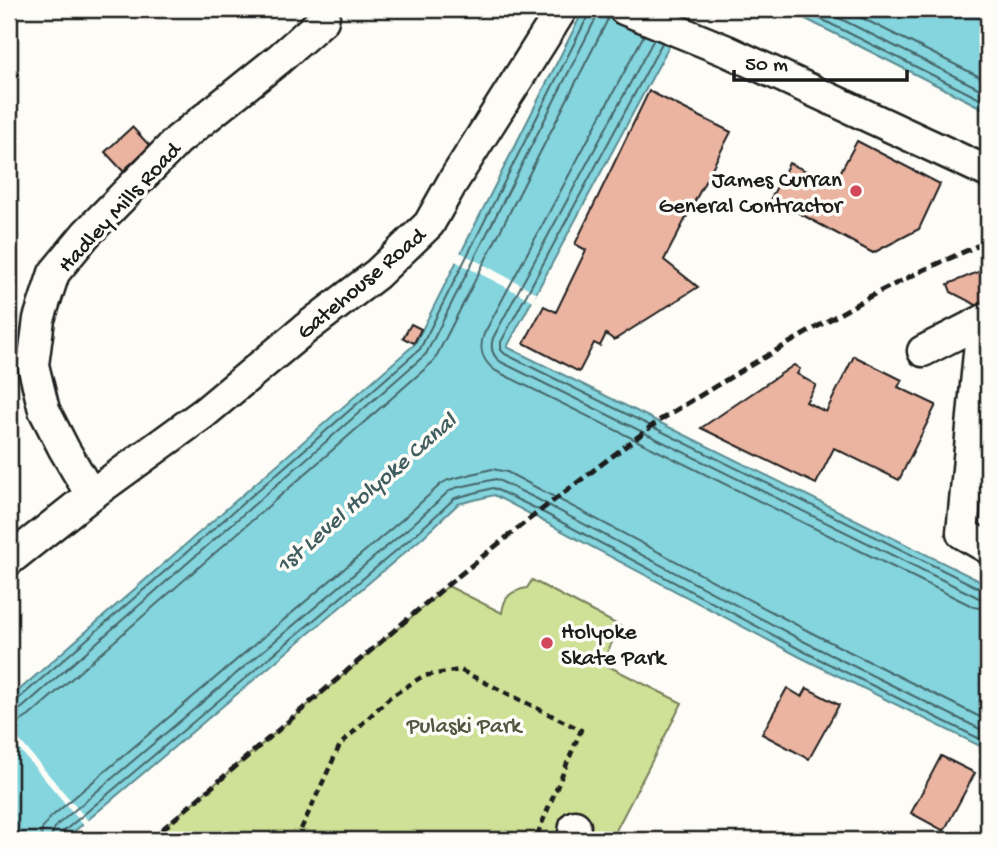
<svg xmlns="http://www.w3.org/2000/svg" width="997" height="849" viewBox="0 0 997 849" font-family="'Gochi Hand',sans-serif">
<style>
.green{fill:#cfe196;stroke:#767e59;stroke-width:2}
.water{fill:#84d5de;stroke:#5a8b90;stroke-width:2}
.pier{fill:#fdfcf7}
.lines{fill:none;stroke-linecap:round;stroke-linejoin:round}
.shore{stroke:#46666a;stroke-width:2}
.building{fill:#ebb4a1;stroke:#1c1c1c;stroke-width:2}
.minor-casing{stroke:#1c1c1c;stroke-width:35}
.path{stroke:#1c1c1c;stroke-width:4.5;stroke-dasharray:7 5;stroke-linecap:butt}
.minor{stroke:#fdfcf7;stroke-width:30}
.rail{stroke:#1c1c1c;stroke-width:5;stroke-dasharray:10 5;stroke-linecap:butt}
.poi-dot{fill:#d1495b;stroke:#fdfcf7;stroke-width:2.5}
.labels{text-anchor:middle;stroke-width:7;stroke-linejoin:round;paint-order:stroke}
.poi-label{font-size:23px;fill:#1c1c1c;stroke:#fdfcf7;text-anchor:end}
.street-label{font-size:23px;fill:#1c1c1c;stroke:#fdfcf7}
.park-label{font-size:23px;fill:#525741;stroke:#fdfcf7}
.water-label{font-size:24px;font-style:italic;fill:#405d60;stroke:#fdfcf7}
</style>
<rect width="100%" height="100%" fill="#fdfcf7"/>
<filter id="ink" filterUnits="userSpaceOnUse"><feTurbulence type="fractalNoise" baseFrequency=".0143" numOctaves="2"/><feDisplacementMap in="SourceGraphic" scale="14" xChannelSelector="R" yChannelSelector="G"/><feConvolveMatrix kernelMatrix="1 2 1 2 8 2 1 2 1" color-interpolation-filters="sRGB"/></filter>
<g filter="url(#ink)">
<!-- green -->
<path class="green" d="M532,580L620,626L602,663L682,703L611,840H149L448,586L502,613C504,596 511,591 527,588Z"/>
<!-- water -->
<path class="water" d="M584,9H689L507,347L988,585V750L800,657L494,495L458,504L422,538L64,840H9V699L415,344Z
M786,9H988V111Z"/>
<!-- pier -->
<path class="pier" d="M458,251L537,293L533,301L453,260Z
M9,728L90,823L85,827L9,737Z"/>
<g class="lines">
<!-- shore -->
<path class="shore" d="M801,9L988,103
M821,9L988,93
M844,9L988,81
M644,35L484,334C478,349 483,362 496,371L974,607L988,610
M654,39L493,338C490,348 492,356 501,362L979,598L988,600
M662,43L501,342V350L505,354L983,590L988,591
M9,703L16,701L420,349L589,14V9
M9,712H15L22,708L426,354L596,18L598,9
M9,723L21,721L29,716L434,361L606,23L609,14
M41,840L42,829L50,818L404,518L441,484L448,480L492,469L507,472L812,633L988,721
M51,840L53,831L57,825L411,526L448,492L455,488L496,479L537,499L807,643L988,733
M60,840V836L63,832L417,533L455,498L493,488L533,507L803,651L988,743"/>
</g>
<!-- building -->
<path class="building" d="M653,9H690L682,24Z
M649,91L731,132L664,260L698,287L614,340L606,334L600,346L594,343L579,372L524,343L544,306L556,312L586,250L575,244Z
M132,127L150,146L123,171L105,152Z
M857,141L940,184L919,229L873,253L771,198L789,163L834,184Z
M988,268V303L980,307L951,292L948,284Z
M411,324L421,329L414,343L403,338Z
M854,356L902,380L898,387L936,405L899,480L834,448L816,484L701,428L794,365L800,369L797,374L816,385L806,402L826,412Z
M787,688L802,697L807,688L839,705L809,759L762,734Z
M941,756L975,773L944,831L911,813Z"/>
<g class="lines">
<!-- minor casing -->
<g class="minor-casing">
<path id="minor" d="M624,9L727,51L988,172
M982,321L962,533L988,548
M923,351L988,318
M91,495L64,449L44,410L33,365L39,319L54,273L86,234L178,140L279,59L323,20L325,9
M9,560L91,495L204,413L305,329L377,274L429,224L452,183L562,9
M573,840L575,826"/>
</g>
<!-- path -->
<path class="path" d="M296,840L340,745L390,697L423,676L460,670L581,730L535,840"/>
<!-- minor -->
<use href="#minor" class="minor"/>
<!-- rail -->
<path class="rail" d="M150,840L446,586L528,520L660,420L749,366L869,297L917,273L988,241"/>
</g>
</g>
<!-- markers -->
<g class="poi-dot">
<circle cx="856" cy="191" r="7"/>
<circle cx="547" cy="643" r="7"/>
</g>
<g class="labels">
<!-- poi labels -->
<g class="poi-label">
<text x="842" y="186">James Curran<tspan x="842" dy="26">General Contractor</tspan></text>
<text x="561" y="638" text-anchor="start">Holyoke<tspan x="561" dy="26">Skate Park</tspan></text>
</g>
<!-- street labels -->
<g class="street-label">
<text transform="translate(118 206) rotate(-47)" y="8">Hadley Mills Road</text>
<text transform="translate(360 282) rotate(-40)" y="8">Gatehouse Road</text>
</g>
<!-- park labels -->
<g class="park-label">
<text x="464" y="732">Pulaski Park</text>
</g>
<!-- water labels -->
<g class="water-label">
<text transform="translate(365 492) rotate(-41)" y="8">1st Level Holyoke Canal</text>
</g>
</g>
<!-- margin -->
<rect width="997" height="849" fill="none" stroke="#fdfcf7" stroke-width="35"/>
<rect x="18" y="18" width="962" height="814" fill="none" stroke="#1c1c1c" stroke-width="2.5" filter="url(#ink)"/>
<!-- scale -->
<path d="M734 70v10h173v-10" fill="none" stroke="#1c1c1c" stroke-width="3.5"/>
<text x="745" y="70" font-size="21" fill="#1c1c1c" stroke="#fdfcf7" stroke-width="5" paint-order="stroke">50 m</text>
</svg>
